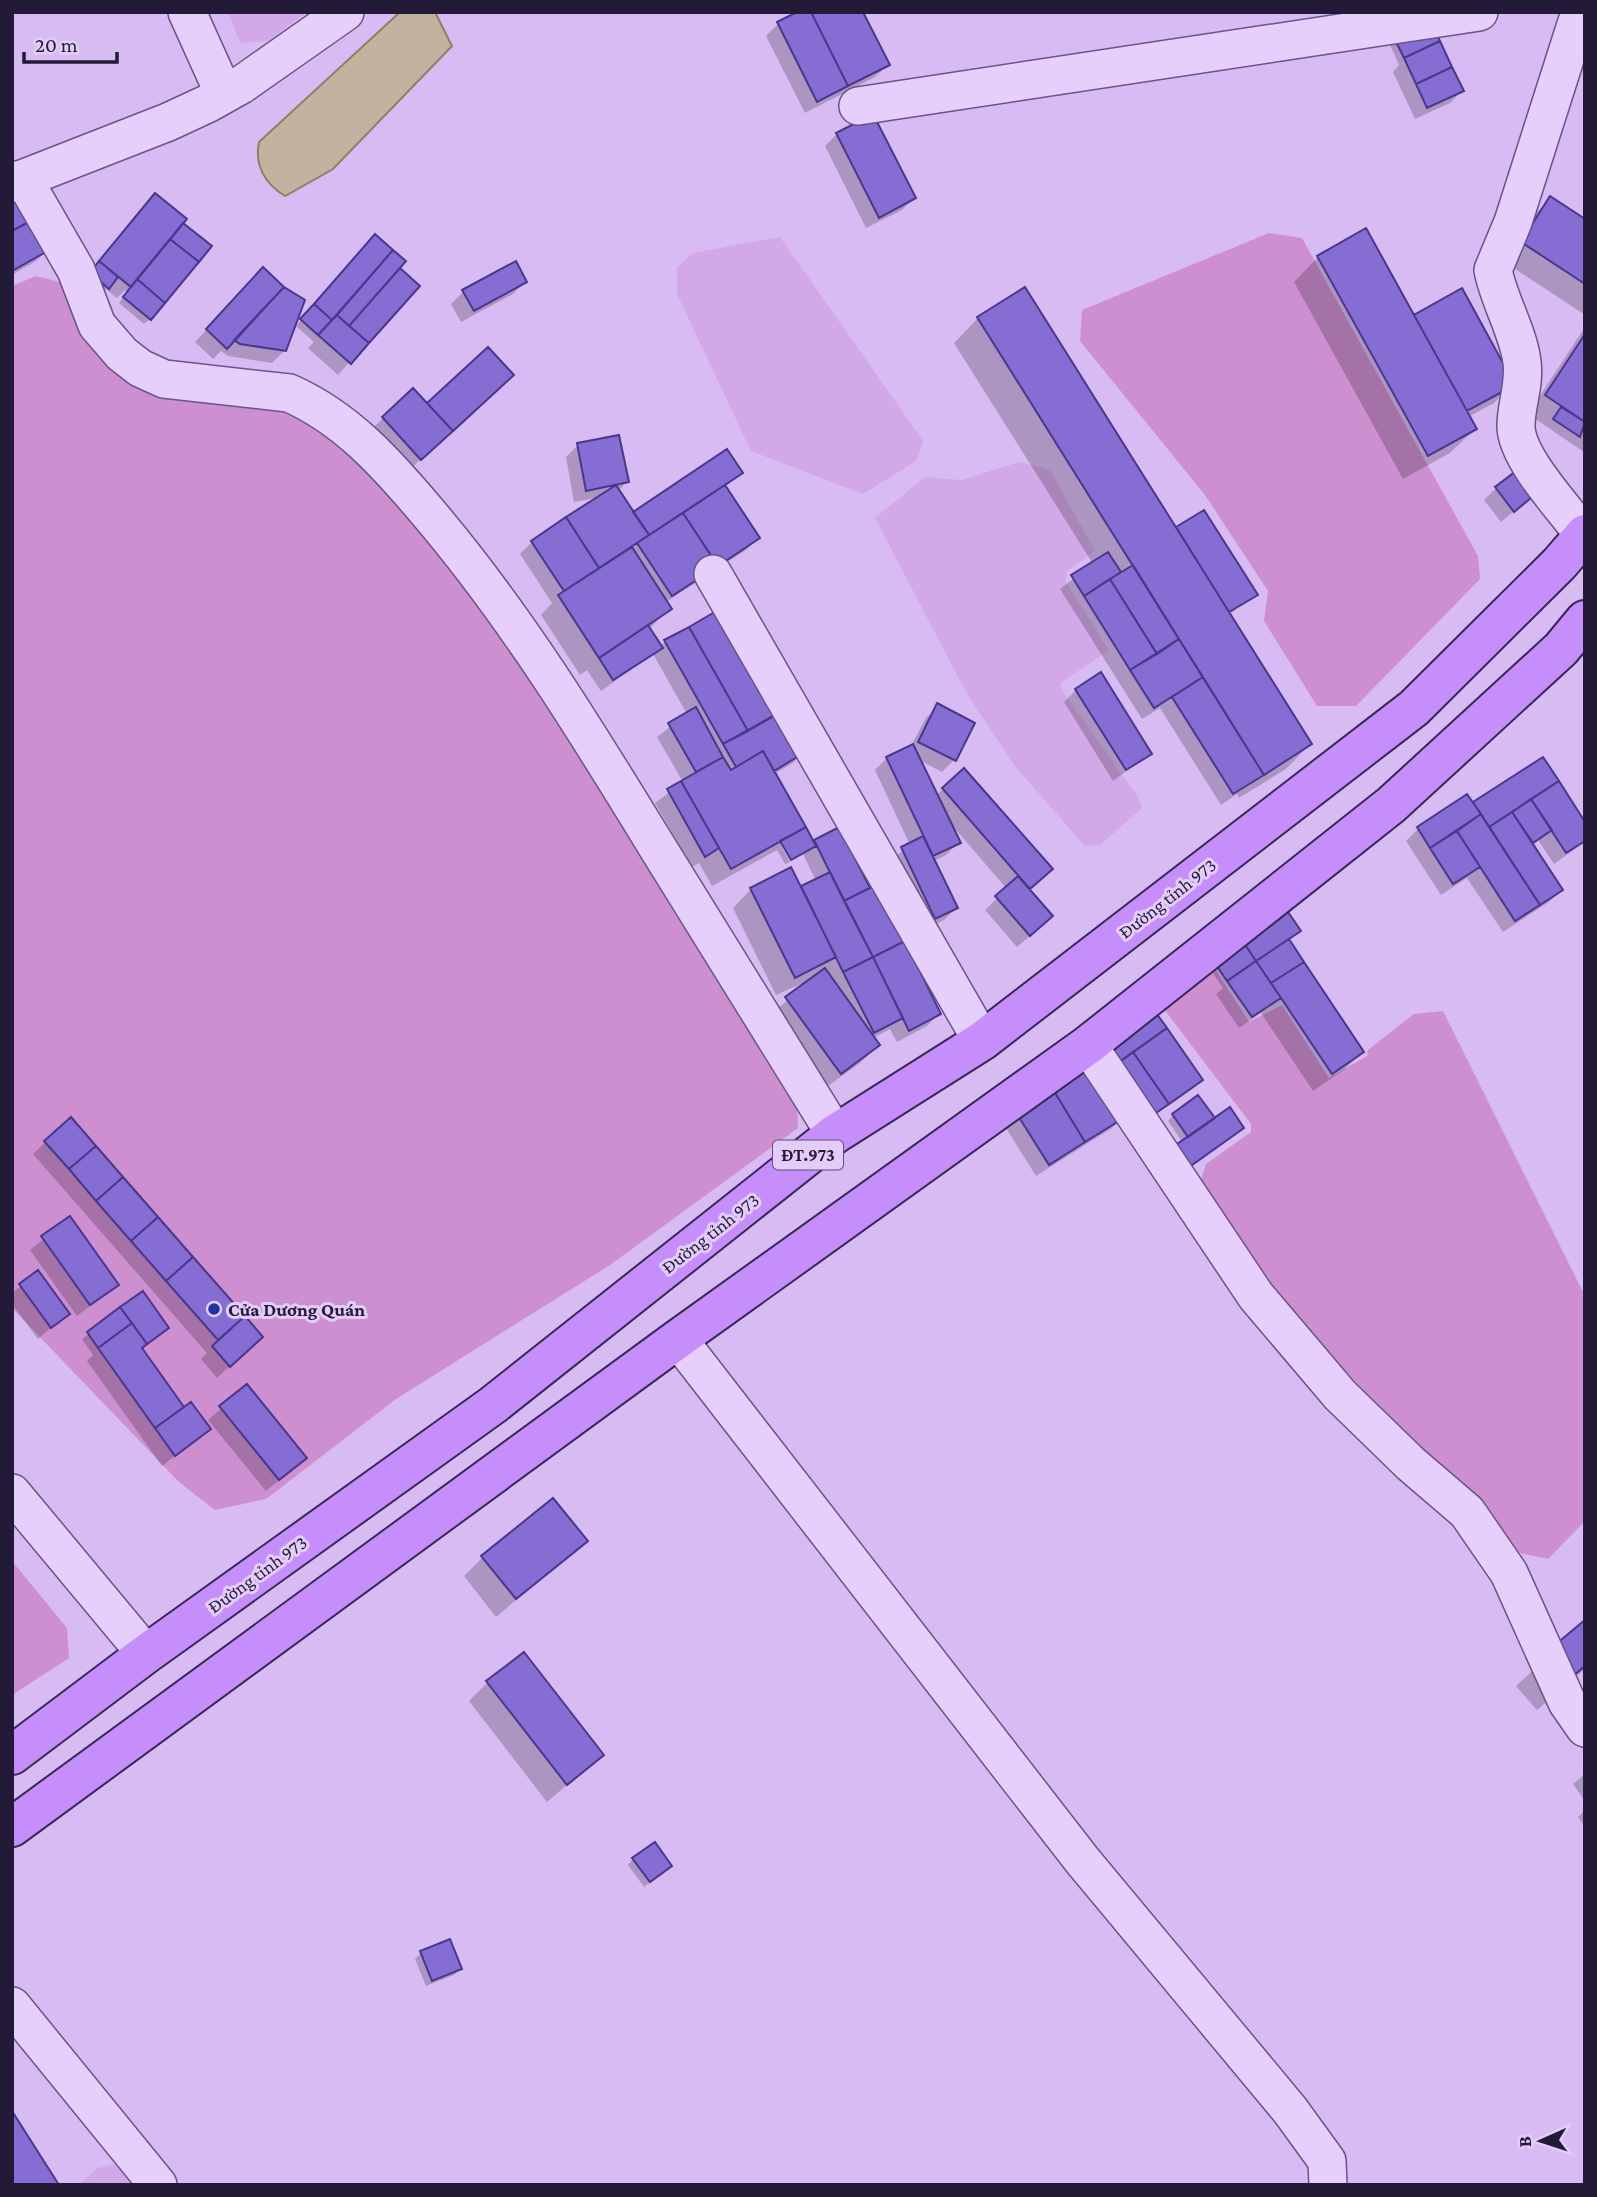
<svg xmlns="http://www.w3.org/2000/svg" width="1597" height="2197" viewBox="0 0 1597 2197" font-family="'Crimson Pro',serif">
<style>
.farmland{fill:#d3a8e8}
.green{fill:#cd8fd0}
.water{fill:#c2b2a0;stroke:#907f67;stroke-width:2}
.shadow{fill:#0003}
.building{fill:#866dd4;stroke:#4a378c;stroke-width:2}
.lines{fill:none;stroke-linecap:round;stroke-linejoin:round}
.minor-casing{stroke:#67548a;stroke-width:40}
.major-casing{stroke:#362957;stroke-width:42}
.minor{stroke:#e7cffc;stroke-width:37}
.major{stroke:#c68efa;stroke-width:38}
.poi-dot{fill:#1e359f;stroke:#e4ccf8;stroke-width:2.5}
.labels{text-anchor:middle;stroke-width:6;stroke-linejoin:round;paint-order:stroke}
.shield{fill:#e4ccf8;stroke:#5d4f72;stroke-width:2}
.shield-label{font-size:18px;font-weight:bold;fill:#231a38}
.street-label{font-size:19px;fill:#231a38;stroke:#e4ccf8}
.poi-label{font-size:19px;font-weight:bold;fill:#231a38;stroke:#e4ccf8;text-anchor:start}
</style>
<rect width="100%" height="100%" fill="#d8bbf2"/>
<!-- farmland -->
<path class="farmland" d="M228,12H307L268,41L240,43Z
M780,237L923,441L916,461L863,494L751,451L677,294V268L692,253Z
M1020,462L1050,470L1095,551L1066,572V582L1109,650L1061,683V689L1138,797L1142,808L1099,846L1084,845L1015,766L967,694L875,518L925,477L961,480Z
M126,2162L145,2185H78L98,2168Z"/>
<!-- green -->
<path class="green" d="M1269,233L1302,238L1478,556L1480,579L1356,706H1317L1264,621L1268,591L1205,495L1080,341L1082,310Z
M36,276L60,282L87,336L264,402L343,439L384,482L540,682L797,1100L798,1128L610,1265L396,1399L266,1499L215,1510L179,1482L12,1308V286Z
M1213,966L1249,1022L1282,1005L1329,1078L1367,1056L1368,1050L1414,1014L1443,1011L1585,1296V1521L1548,1559L1520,1553L1409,1441L1286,1305L1199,1186L1206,1164L1251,1132V1124L1164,1009Z
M12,1561L67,1628L69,1658L12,1695Z"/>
<!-- water -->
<path class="water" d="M400,12H435L452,46L333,169L285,196C265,184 254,165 259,142Z"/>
<!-- shadow -->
<path class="shadow" d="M800,12L888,65L875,77L805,113L766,36L778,24Z
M1395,39L1462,91L1450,103L1415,119L1393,72L1399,65L1390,45Z
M872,116L914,198L902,210L866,228L825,146L837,134Z
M1550,199L1585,222V315L1503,261L1532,217Z
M12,200L48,249L36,261L12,275Z
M143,207L150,319L144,324L119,303L127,293L125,290L117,298L106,289L102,293L88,274Z
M375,236L403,261L398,269L417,286L338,375L308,348L314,342L296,326Z
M1318,257L1513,384L1494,403L1468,417L1475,429L1450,453L1403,479L1294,282Z
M251,282L283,289L285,350L272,363L228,356L221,351L213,359L195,342Z
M525,282L513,294L461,322L451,304L463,292Z
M978,318L1176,530L1204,512L1255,594L1229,615L1310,744L1286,769L1239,798L1237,794L1221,805L1160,708L1142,719L1060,589L1093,564L954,343Z
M1585,327V452H1584L1528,414Z
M488,349L499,387L408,471L371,430L383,418L427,405Z
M578,445L627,482L618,491L633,514L741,473L725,487L758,538L746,550L666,602L670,608L649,629L660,647L665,642L805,751L793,763L774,774L813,843L815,841L869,890L939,1014L927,1026L897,1042L890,1029L873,1038L878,1045L860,1063L821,1091L768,1017L812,979L776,995L733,908L751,889H801L816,881L803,854L793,860L785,846H781L790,862L785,864L777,850L712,886L699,863L692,867L655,803L683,782L657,737L687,714L653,654L601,691L587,670L580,675L541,615L552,603L520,554L532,542L601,497L574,502L566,457Z
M1496,488L1540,489L1501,522L1484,500Z
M1076,690L1149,754L1113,781L1064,702Z
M938,706L954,760L942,772L919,760L936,796L943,789L1038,881L1028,890L1039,928L1017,947L985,910L1007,889L950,823L958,843L946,855L934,861L956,908L944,920L923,930L890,861L910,845L875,770L887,758L911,746L926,718Z
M1542,759L1585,825V842L1554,864L1538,840L1531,844L1561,890L1549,902L1503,932L1467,878L1441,895L1406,841L1418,829L1467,796L1473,805Z
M1299,931L1288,941L1362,1052L1344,1070L1313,1091L1261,1013L1239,1028L1216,994L1223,988L1208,966Z
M1201,1080L1135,1130L1124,1116L1112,1128L1036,1176L1006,1128L1018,1116Z
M1173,1115L1214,1121L1241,1128L1172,1181L1183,1143L1168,1121Z
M70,1119L261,1337L217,1378L201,1359L207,1353L33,1154Z
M69,1218L117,1285L77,1316L30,1250Z
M38,1273L67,1314L38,1339L12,1304V1293Z
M142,1294L167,1328L142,1350L184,1409L209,1429L162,1466L87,1361L93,1355L82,1339Z
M247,1386L305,1458L266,1491L208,1420Z
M586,1541L496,1617L464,1576L482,1558Z
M1585,1623V1669L1537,1710L1516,1686Z
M487,1683L602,1755L547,1802L469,1701Z
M1585,1774V1801L1573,1784Z
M1585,1810V1827L1578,1817Z
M633,1859L664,1871L644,1887L628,1865Z
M421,1953L460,1969L454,1975L426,1986L415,1959Z"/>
<!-- building -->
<path class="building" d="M797,12H811L848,86L817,102L777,22Z
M811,12H863L890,65L848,86Z
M1431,21L1440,41L1404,58L1394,38Z
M1440,41L1452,67L1416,84L1404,58Z
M1452,67L1464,91L1427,108L1416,84Z
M873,114L916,198L879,218L836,133Z
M155,193L187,219L131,287L99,261Z
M1550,196L1585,219V284L1521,242Z
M12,197L34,219L12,231Z
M34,219L51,249L12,271V231Z
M183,223L212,246L199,262L170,239Z
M1366,228L1477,429L1428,456L1317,256Z
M375,234L393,250L332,320L314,304Z
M170,239L199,262L165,303L137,279Z
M393,250L406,261L349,326L337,315Z
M99,261L118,277L109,289L90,273Z
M516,261L527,282L474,311L462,290Z
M263,267L284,287L227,349L206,329Z
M400,268L420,286L369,343L349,326Z
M137,279L165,303L151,320L123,297Z
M284,287L305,300L286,351L240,344L234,340Z
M1025,287L1312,744L1264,775L977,317Z
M1462,288L1515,385L1467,411L1414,315Z
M314,304L332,320L318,335L300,319Z
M337,315L369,343L351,364L318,335Z
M1585,334V422L1545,395Z
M488,347L514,375L453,431L427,403Z
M413,388L453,431L421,460L382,417Z
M1561,407L1585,422L1580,437L1553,419Z
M619,435L629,482L586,491L577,443Z
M727,449L743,473L649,535L633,512Z
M1524,465L1542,489L1514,512L1495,487Z
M616,485L649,535L599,568L566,517Z
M725,485L760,538L718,566L683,513Z
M1204,510L1258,595L1229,612L1176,527Z
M683,513L718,566L672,596L637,543Z
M566,517L599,568L564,591L531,541Z
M632,547L672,609L599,658L558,595Z
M1108,552L1121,572L1084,596L1071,575Z
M1133,565L1179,639L1157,654L1110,579Z
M1110,579L1157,654L1130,670L1084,596Z
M725,606L784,710L748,731L689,627Z
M648,625L663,648L613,680L599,658Z
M689,627L748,731L723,744L664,640Z
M1179,639L1203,677L1154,708L1130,670Z
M1101,672L1152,754L1126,770L1075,689Z
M1203,677L1264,775L1233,794L1172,697Z
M937,703L975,723L956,761L918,742Z
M696,707L723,757L696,772L668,723Z
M784,710L807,751L774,771L763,751L736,767L723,744Z
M913,744L961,843L933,856L886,757Z
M763,751L806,827L731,869L681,781L723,757L731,770Z
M1543,757L1559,781L1489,827L1473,802Z
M964,768L1053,869L1030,889L942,788Z
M681,781L719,848L705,857L667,789Z
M1559,781L1585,822V841L1566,853L1531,799Z
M1467,794L1481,814L1430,848L1417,827Z
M1531,799L1552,830L1533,843L1512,812Z
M1512,812L1563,890L1540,905L1489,827Z
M1481,814L1540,905L1515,921L1457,831Z
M806,827L816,846L791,860L780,841Z
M839,827L870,888L844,901L814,840Z
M1457,831L1480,867L1453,884L1430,848Z
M923,836L958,908L935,919L901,847Z
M791,867L836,957L795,978L750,888Z
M830,872L873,957L843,972L801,886Z
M1018,876L1053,916L1030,936L995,896Z
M877,884L905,941L873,957L844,901Z
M1286,909L1301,931L1256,961L1242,940Z
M1289,939L1304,962L1271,983L1256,961Z
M1242,940L1256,961L1227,981L1212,959Z
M905,941L941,1014L909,1031L873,957Z
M873,957L903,1018L874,1033L843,972Z
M1256,961L1281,998L1252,1017L1227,981Z
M1304,962L1364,1052L1332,1074L1271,983Z
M825,968L880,1045L841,1074L785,997Z
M1151,1006L1167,1028L1111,1068L1096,1046Z
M1167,1028L1203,1080L1169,1104L1133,1052Z
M1133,1052L1169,1104L1147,1119L1111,1068Z
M1095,1065L1127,1116L1085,1142L1054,1091Z
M1054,1091L1085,1142L1049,1165L1017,1114Z
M1198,1095L1215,1118L1188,1137L1172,1114Z
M1230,1107L1244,1128L1185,1170L1170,1149Z
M71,1117L96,1146L69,1169L44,1141Z
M96,1146L123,1177L96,1201L69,1169Z
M123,1177L158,1217L131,1241L96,1201Z
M70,1216L119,1285L90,1305L41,1236Z
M158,1217L193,1257L166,1281L131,1241Z
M193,1257L245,1316L218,1340L166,1281Z
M38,1270L70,1314L51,1328L19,1284Z
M143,1291L169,1328L147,1344L120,1307Z
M120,1307L132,1323L98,1348L87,1332Z
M245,1316L263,1337L230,1367L212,1346Z
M132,1323L147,1344L142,1348L184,1407L155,1428L98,1348Z
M247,1384L307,1458L279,1480L219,1406Z
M191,1402L211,1429L175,1456L155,1428Z
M553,1498L588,1541L516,1599L481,1556Z
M1585,1620V1666L1573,1676L1550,1649Z
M524,1652L604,1755L567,1785L486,1681Z
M655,1842L672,1866L650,1882L632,1858Z
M450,1939L462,1969L432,1981L420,1951Z
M12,2111L59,2185H12Z"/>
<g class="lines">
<!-- minor casing -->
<g class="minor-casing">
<path id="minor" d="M187,12L224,94
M1580,12L1513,222L1493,270C1499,301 1518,331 1522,362C1525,385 1516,404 1516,426C1516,458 1565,509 1584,535
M858,106L1479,12
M12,180H24L76,270L97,325L122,354L140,368L164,379L289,393C346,418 386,463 425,509C514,613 585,729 656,845C716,941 775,1038 835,1134
M12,183L168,122L209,103L241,85L345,12
M713,574L982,1041
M1088,1045L1256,1296L1340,1395L1411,1464L1467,1512L1509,1573L1567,1702L1585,1728
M678,1339L1082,1860L1290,2110L1327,2161L1328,2185
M12,1493L146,1654
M12,2006L158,2185"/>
</g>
<!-- major casing -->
<g class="major-casing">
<path id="major" d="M12,1755L146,1654L493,1405L835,1134L982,1041L1414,708L1559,564L1585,534
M12,1827L678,1339L1088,1045L1391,805L1561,649L1585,620"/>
</g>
<!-- minor -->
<use href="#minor" class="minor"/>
<!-- major -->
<use href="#major" class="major"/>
</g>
<!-- markers -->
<circle class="poi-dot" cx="214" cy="1309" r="7"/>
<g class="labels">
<!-- shield labels -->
<rect class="shield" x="773" y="1140.5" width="70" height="29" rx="5"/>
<g class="shield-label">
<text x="808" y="1161">ĐT.973</text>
</g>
<!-- street labels -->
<g class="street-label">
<text transform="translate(1167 898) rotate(-38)" y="7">Đường tỉnh 973</text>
<text transform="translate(710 1233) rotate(-38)" y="7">Đường tỉnh 973</text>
<text transform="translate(257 1574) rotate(-36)" y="7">Đường tỉnh 973</text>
</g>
<!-- poi labels -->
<g class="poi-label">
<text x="228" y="1316">Cửa Dương Quán</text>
</g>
</g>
<!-- border -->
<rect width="1597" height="2197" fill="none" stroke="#231a38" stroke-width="28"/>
<!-- north arrow -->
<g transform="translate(1541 2141) rotate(267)" stroke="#e4ccf8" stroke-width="5" paint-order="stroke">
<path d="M0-5L12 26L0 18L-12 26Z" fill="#231a38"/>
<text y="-10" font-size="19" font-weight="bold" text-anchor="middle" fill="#231a38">B</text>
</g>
<!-- scale -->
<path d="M24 52v10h93v-10" fill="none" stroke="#231a38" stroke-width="3.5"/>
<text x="35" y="52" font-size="21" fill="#231a38" stroke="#e4ccf8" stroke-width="5" paint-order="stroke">20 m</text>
</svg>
